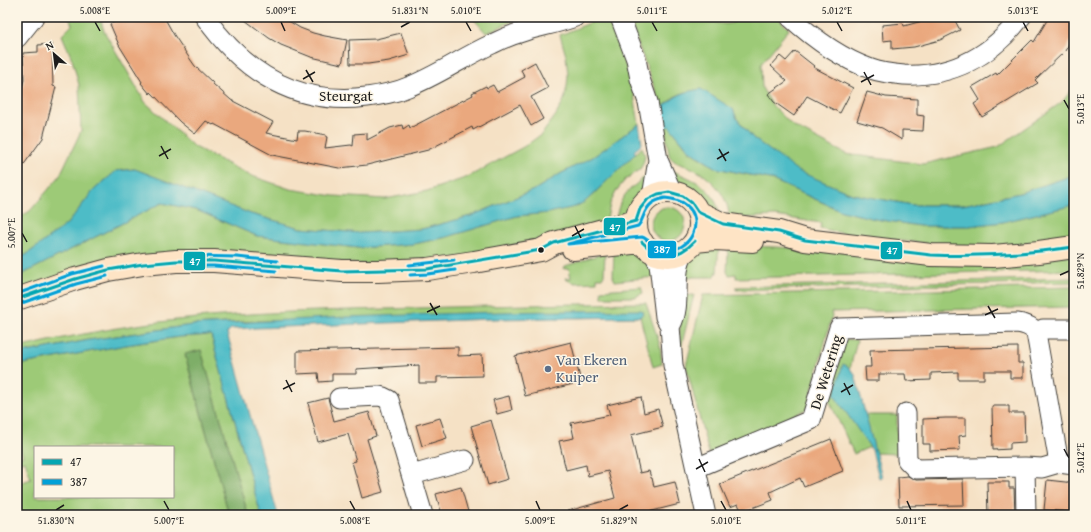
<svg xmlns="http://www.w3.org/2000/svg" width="1091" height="532" viewBox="0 0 1091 532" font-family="'Gentium Book Plus',serif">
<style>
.green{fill:#9dca77;stroke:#5c734a;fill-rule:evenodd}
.forest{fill:#7eae68;stroke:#4d6542}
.water{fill:#4ebcc7;stroke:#356c72}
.building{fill:#eaa87e}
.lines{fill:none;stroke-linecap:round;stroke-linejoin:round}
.street-casing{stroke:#3d3a35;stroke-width:21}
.secondary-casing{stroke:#3d3a35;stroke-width:24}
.street{stroke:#fff;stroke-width:19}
.secondary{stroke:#fee4c5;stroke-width:22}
.bus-1-casing{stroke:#fcf5e5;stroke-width:6}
.bus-2-casing{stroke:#fcf5e5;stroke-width:6}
.bus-1{stroke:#04a6b2;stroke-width:3}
.bus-2{stroke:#01a0d7;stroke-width:3}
.ticks{fill:none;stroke:#1c1c1c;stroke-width:1.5}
.bus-dot{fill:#1c1c1c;stroke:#fcf5e5;stroke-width:1.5}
.service-dot{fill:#5c6f8a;stroke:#fcf5e5;stroke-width:1.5}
.labels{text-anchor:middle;stroke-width:3;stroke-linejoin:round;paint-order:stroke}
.street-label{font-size:15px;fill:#1c1c1c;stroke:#fcf5e5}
.service-label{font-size:15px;fill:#4e5e75;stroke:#fcf5e5;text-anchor:start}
.line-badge{stroke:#fcf5e5;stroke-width:1.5}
.badge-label{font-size:11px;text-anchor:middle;font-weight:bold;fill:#fff}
.neatline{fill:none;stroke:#1c1c1c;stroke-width:1.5}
.ticks-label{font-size:10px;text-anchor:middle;fill:#1c1c1c}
</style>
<rect width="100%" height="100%" fill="#fcf5e5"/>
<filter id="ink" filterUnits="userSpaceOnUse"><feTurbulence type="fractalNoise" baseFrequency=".025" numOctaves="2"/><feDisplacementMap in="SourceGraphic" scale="8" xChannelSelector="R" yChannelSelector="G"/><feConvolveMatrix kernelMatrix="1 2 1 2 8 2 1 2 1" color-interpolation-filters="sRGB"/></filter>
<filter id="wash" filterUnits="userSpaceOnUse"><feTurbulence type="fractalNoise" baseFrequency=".012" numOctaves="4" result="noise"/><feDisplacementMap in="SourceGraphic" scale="16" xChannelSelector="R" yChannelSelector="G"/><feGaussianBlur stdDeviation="0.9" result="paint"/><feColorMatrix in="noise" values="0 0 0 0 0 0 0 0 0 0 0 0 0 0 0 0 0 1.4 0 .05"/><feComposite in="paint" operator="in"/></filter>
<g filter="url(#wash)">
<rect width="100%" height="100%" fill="#f5e1c5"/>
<!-- green -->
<path class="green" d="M69,17H100L104,31L145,102L193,146L249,175L290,189L334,196L385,199L427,191L468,177L525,146L542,134L556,115L564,100L567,86L568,75L566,56L560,35L602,18L607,19L611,25L632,83L639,124L593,157L560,174L536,189L471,216L422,229L361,233L301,228L251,214L134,169L116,171L94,190L67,224L26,255L17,258V219L30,211L59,177L81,131L79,85L72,59L62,35L72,25Z
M472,17H522L486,33Z
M628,17H687L702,21L726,24L732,23L744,17H777L789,29L761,64L762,88L773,106L793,126L846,154L923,164L998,147L1062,102L1074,87V175L1020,193L963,205H913L852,194L798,172L753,138L737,119L733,109L685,92L674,97L662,108Z
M669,125L689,151L716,168L770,179L842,211L875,219L920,226H969L1003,222L1074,205V238L982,249L854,236L820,228L821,223L775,216L742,218L729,216C728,194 709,175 689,167C681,164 673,163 669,155L665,128Z
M642,147L645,156L643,164L640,169L625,180L617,190L610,204L607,219L600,225L464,257L362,264L265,256L17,289V277L162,203L196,210L257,236L358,248L414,244L447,237L517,216L548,213L575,207L586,201Z
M673,171C694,180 712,186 719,211L702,208L695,198L677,183Z
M648,173L644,194L628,215L616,221C619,192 631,191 648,173Z
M651 224a17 17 0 1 1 34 0a17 17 0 1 1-34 0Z
M719,244L717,272L714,277H682C692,252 692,250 719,244Z
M735,245L812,249L1074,255V270L736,278V274L729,275L727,272L728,249Z
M614,249L642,253L645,255L655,277L615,281L613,277Z
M605,254L604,275L602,278H597V282L575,283L567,280L566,278H571L569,268L564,269L565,266L598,255Z
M1074,278V282L736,290V287Z
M641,287L643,293L635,297H602L601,290Z
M1074,287V307L831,312L832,316L807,409L709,454L686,366L703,295Z
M694,295L681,348L679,347L682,296Z
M646,303L660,345L662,364L653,367L640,317H641L258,321L192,325L89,340L17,354V348C61,338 106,329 151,323C229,313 308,311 386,309C473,306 559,304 646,303Z
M211,335L261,515H248L201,350L185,355L229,515H17V484L31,479L25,461L17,463V458L23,456L17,438V365L126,345L179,337ZM35,447H173V497H35Z
M845,339L857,340L850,369L834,394L870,447L854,454L830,402L826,399L840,360Z
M865,415H897V454L875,453Z"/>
<!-- forest -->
<path class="forest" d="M201,350L248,515H229L185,354Z"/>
<!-- water -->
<path class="water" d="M701,89L733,109L737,119L753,138L798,171L852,194L913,205H963L1020,193L1074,175V205L1003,222L969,226H920L875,219L842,211L770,179L716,168L689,150L669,126L665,128L662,108C676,95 682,92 701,89Z
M639,124L642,144L634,151L636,153L586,201L575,207L548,213L517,216L447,237L414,244L358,248L257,236L196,210L162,203L17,277V258L26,255L67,224L94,190L116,171L135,169L251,214L301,228L361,233L422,229L471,216L536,189L560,174L593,157Z
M640,310L642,311L643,313L640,317L491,319L231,329L227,333L278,515H261L211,335L179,337L126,345L17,365V354L89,340L192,325L347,317L498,312Z
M843,364L849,367L855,375L882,477L879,478L872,450L834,395Z"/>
<g id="blocks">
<!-- building -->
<path class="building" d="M125,17H164L174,35L188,56L195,66L213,83V84L231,100L273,122L266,133L297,139L298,131H305L326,135V137H327L325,148L351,145L353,146L354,134L367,133V140L390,128L402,125L403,129L409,125L410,128L473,95L472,93L486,86L487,88L493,85L497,92L525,77L521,70L535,62L548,88L531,97L543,119L531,126L520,105L473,130L472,127L428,150L367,165L339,168L272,155L214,124L213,125L206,121L195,134L180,122L151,92L150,94L141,83L142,82L119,45L110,24Z
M241,17H282L300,28L313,33L325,36L347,40L342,64L311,57L281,45L269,38Z
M937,17H953L960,30L940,40L914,47L892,49V40L883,41L882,25L903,23L904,26Z
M1049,17H1074V36L1065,51L1035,80L1038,83L982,117L974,104L980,100L972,87L996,73L997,75L1032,40L1034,42Z
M401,33L409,55L389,61L368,64H350L349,40L376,39Z
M52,44L53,86L56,87L43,138L17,174V107L24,80L23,53L38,52V45Z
M795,51L814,66L813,67L853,88L840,113L807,96L794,116L774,102L768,94L787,81L771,66L780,56L786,61Z
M867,92L886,97L917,99V115L924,116L923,131L902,130V140L882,128L857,121Z
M571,342L581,382L525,396L515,356Z
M458,347V356L482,355L483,376L437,377V383H419V365L356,369V374H332V381L319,382L318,373L297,374V351Z
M1018,347V363H1023V378H1010V371H984V379H958V372L931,373V380L906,381L905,374H879V381H866L865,367H871L870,350Z
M509,396L512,410L497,414L493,400Z
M641,397L644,413L658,409L663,427L631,435L640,473L649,471L651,478H652L654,487L675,482L680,504L636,515H569L568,511L615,498L608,471L588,476L586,465L566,470L559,441L574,438L571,423L610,415L607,405Z
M328,398L334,421L369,412L376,436L367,439L383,492L362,498L352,462L356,461L348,434L318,442L308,403Z
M992,406H1009V413H1024L1025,442L1010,443V449L993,450Z
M440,418L447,438L422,446L416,425Z
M946,418H966V435L959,436L960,450L930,451V444H923V419Z
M491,420L508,479L488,485L471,426Z
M831,439L843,471L804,487L800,478L770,492L773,500L742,512L738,504L730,507L720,484Z
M908,476L916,480L963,479L964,505L899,506L898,477Z
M1047,480L1074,483V512L1044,510Z
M987,482H1009V488H1014L1015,515H988Z
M461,487L469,515H442L436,494Z"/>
</g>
</g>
<g filter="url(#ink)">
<use href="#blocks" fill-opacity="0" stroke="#3d3a35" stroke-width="1"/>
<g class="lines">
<!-- street casing -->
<g class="street-casing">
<path id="street" d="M205,17C244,73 297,106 367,97C381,95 395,93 408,87C437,76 463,57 492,44C502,39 514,34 525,31C542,26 559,23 575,17
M620,17L636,59L640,79L648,102L658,160L672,192
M790,17C814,39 840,58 871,69C882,73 893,74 904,75C953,77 992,55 1021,17
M17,38L34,17
M652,197L658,160
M653,252L659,264L665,317L670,326L673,365L706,515
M671,325C683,303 671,275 684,252
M1036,333L1043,329H1074
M339,398L379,396L383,397L389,400L423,515
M906,413L907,460L916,469L1025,467L1026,515
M1025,467L1042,468L1059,463
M696,468L811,420L839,328L1017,323C1025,324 1032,326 1036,333L1059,463L1074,465
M412,475L465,460"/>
</g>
<!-- secondary casing -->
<g class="secondary-casing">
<path id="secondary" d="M636 224a32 32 0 1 1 64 0a32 32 0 1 1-64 0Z
M698,212L723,224L779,232L805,240L931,255L993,256L1039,252L1074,247
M695,241L715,239L753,241
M573,249L642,242
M17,299L75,279L108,270L143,264L176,261H214L342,271H378L427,269L474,262L541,250L554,243L636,221"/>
</g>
<!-- street -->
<use href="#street" class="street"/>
<!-- secondary -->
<use href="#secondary" class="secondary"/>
<!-- bus-1 casing -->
<g class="bus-1-casing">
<path id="bus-1" d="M642,242C659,260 678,259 695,241
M17,299L75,279L108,270L143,264L176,261H214L342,271L427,269L541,250L554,243L636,221L640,209L648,199L658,194L669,192L683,196L692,203L698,212L723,224L779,232L805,240L931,255C980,257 1025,254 1074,247"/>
</g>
<!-- bus-2 casing -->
<g class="bus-2-casing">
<path id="bus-2" d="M665,198C673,199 680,200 686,205C706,221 690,252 666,250C653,249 651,240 642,237L568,244L638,226C641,223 642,220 643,217C648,204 653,201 665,198Z
M193,256L237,257L277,261
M409,265L454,260
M193,266H214L276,271
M410,275L428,274L455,270
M17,294L72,274L104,266
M19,304L76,284L107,276"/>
</g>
<!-- bus-1 -->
<use href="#bus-1" class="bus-1"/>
<!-- bus-2 -->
<use href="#bus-2" class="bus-2"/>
</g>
</g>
<!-- ticks -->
<path class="ticks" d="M95,22L100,31M281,22L285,31M466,22L471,31M652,22L657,31M837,22L842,31M1023,22L1028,31M401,27L410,22M306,70L313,82M864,72L871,85M303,79L315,72M861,82L874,75M1064,100L1069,109M161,146L168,159M719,149L726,161M159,156L171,149M717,159L729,152M575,226L581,238M22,233L27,242M572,236L584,229M1060,275L1069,271M430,303L437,315M988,306L995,318M427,312L440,306M985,315L998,309M286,380L292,392M844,383L850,395M283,389L295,383M841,392L853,385M1064,449L1069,458M699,459L705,472M696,469L708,462M164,501L169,510M350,501L355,510M536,501L540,510M721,501L726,510M907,501L911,510M56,510L64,505M619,510L628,505"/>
<!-- markers -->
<circle class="bus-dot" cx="541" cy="250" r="3.5"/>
<circle class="service-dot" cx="548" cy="369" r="4"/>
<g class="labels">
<!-- street labels -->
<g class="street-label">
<text x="346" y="101">Steurgat</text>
<text transform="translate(826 372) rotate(-73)" y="5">De Wetering</text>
</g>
<!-- service labels -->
<g class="service-label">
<text x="556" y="365">Van Ekeren<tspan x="556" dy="17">Kuiper</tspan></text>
</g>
</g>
<g class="line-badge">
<rect x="603" y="217" width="23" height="19" rx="4" fill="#04a6b2"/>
<rect x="647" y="240" width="30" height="19" rx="4" fill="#01a0d7"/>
<rect x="880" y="241" width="23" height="19" rx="4" fill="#04a6b2"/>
<rect x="183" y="251" width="23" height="20" rx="4" fill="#04a6b2"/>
</g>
<g class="badge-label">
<text x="615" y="231">47</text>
<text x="662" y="253">387</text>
<text x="892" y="254">47</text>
<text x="195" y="265">47</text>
</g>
<!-- margin -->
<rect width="1091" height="532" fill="none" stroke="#fcf5e5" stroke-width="44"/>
<!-- legend -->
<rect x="34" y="446" width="140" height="52" fill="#fcf5e5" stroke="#a29e95"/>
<rect x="42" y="459" width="20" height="6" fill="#04a6b2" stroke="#a29e95"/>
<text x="70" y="466" font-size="12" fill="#1c1c1c">47</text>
<rect x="42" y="479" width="20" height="6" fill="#01a0d7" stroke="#a29e95"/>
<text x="70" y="486" font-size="12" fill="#1c1c1c">387</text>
<!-- north arrow -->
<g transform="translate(54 54) rotate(332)" stroke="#fcf5e5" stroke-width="3" paint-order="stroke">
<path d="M0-3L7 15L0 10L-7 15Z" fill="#1c1c1c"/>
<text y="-6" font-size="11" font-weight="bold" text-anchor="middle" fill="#1c1c1c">N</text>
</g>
<rect x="22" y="22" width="1047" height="488" class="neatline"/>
<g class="ticks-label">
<text x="95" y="14">5.008°E</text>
<text x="281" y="14">5.009°E</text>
<text x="410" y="14">51.831°N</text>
<text x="466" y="14">5.010°E</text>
<text x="652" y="14">5.011°E</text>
<text x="837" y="14">5.012°E</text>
<text x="1023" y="14">5.013°E</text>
<text transform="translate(1080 109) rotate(-90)" y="4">5.013°E</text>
<text transform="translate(11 233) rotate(-90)" y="4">5.007°E</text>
<text transform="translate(1080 271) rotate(-90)" y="4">51.829°N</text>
<text transform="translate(1080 458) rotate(-90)" y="4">5.012°E</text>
<text x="56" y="524">51.830°N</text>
<text x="169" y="524">5.007°E</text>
<text x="355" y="524">5.008°E</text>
<text x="540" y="524">5.009°E</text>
<text x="619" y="524">51.829°N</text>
<text x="726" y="524">5.010°E</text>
<text x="911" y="524">5.011°E</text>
</g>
</svg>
